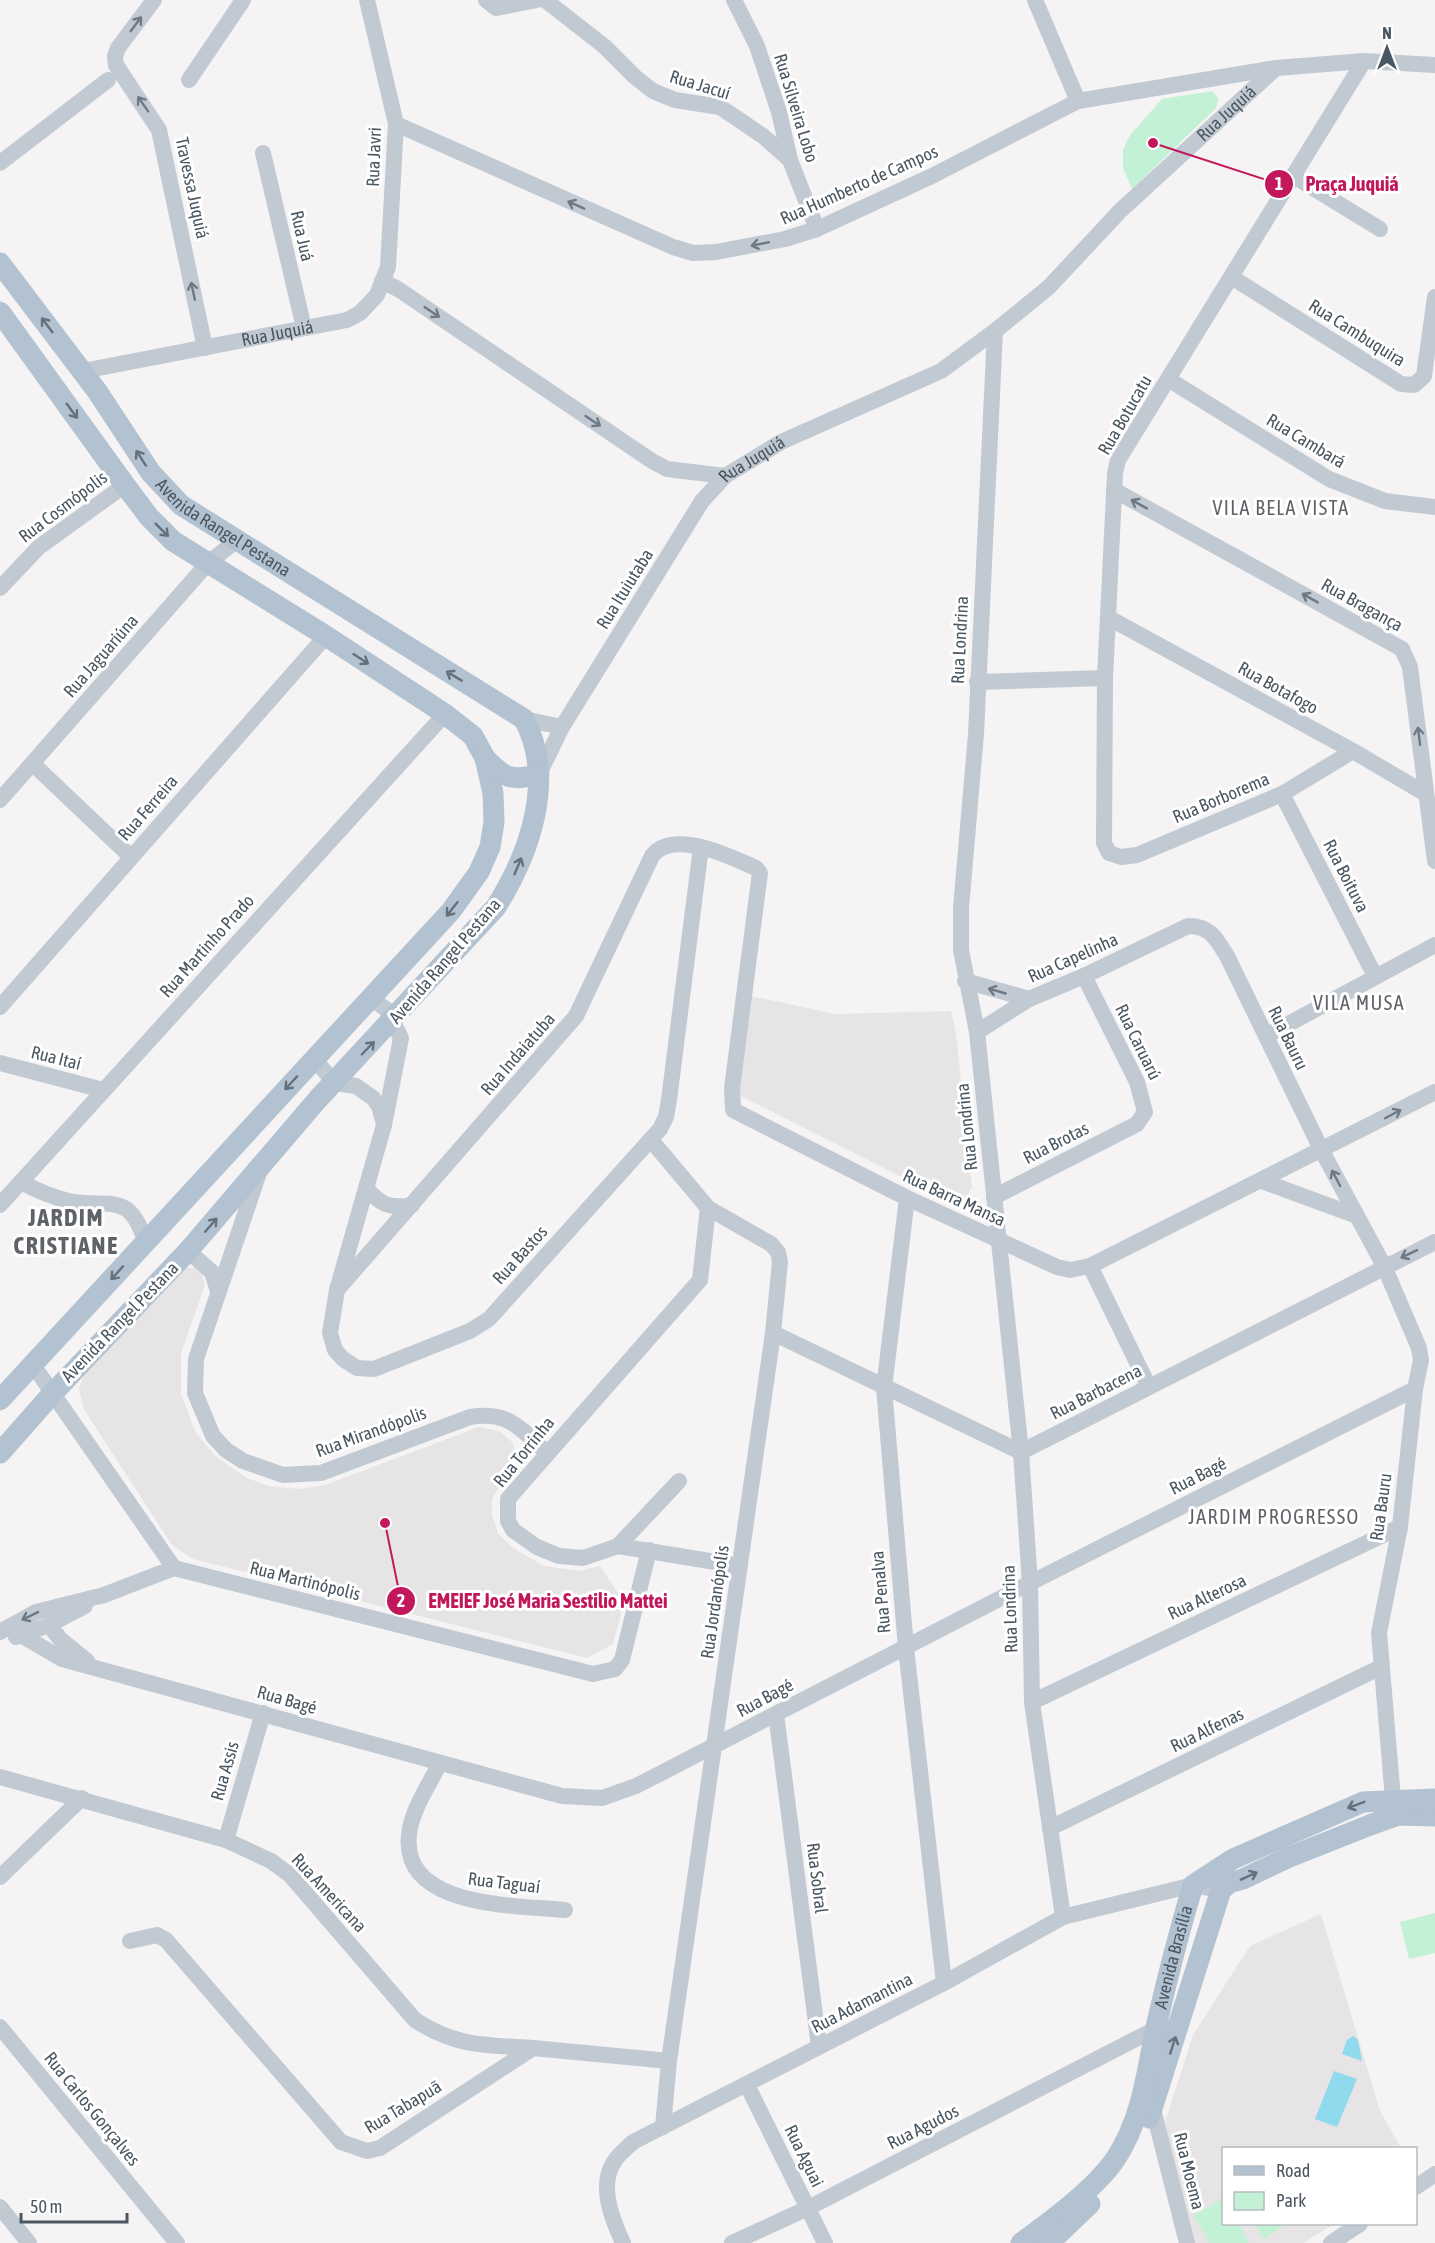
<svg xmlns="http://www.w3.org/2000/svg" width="1435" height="2243" viewBox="0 0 1435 2243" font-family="'Asap Condensed',sans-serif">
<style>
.education{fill:#e6e4e5}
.green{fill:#c3f1d5}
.water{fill:#90daee}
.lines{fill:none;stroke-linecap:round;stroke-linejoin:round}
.minor{stroke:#c1cad2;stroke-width:16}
.major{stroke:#b3c2d1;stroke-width:21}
.oneway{stroke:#6e7983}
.oneway2{stroke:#64717d}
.labels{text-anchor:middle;stroke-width:6;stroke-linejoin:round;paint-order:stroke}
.street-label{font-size:18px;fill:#4a5661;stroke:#fff}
.neighbourhood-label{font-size:20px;letter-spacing:1.5px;fill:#5f6368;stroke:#fff}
.district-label{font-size:24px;font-weight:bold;letter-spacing:1.5px;fill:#5f6368;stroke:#fff}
.leader{fill:none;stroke:#c2185b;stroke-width:2}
.callout-dot{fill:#c2185b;stroke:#fff;stroke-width:2}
.mark-label{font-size:18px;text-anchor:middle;font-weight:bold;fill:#fff}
.callout-label{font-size:20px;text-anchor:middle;font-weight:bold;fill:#c2185b;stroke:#fff;stroke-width:6;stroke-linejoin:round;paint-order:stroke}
</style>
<rect width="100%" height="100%" fill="#f5f3f3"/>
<!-- education -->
<path class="education" d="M751,996L835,1014L951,1011L956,1034L972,1188L966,1196L959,1201H949L737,1094Z
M185,1268H195L202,1273L205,1285L181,1353V1394L195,1431L215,1456L247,1478L269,1486L299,1489L325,1485L479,1427L499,1431L512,1442L516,1452L512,1465L492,1499V1514L498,1533L513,1548L544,1566L579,1571L600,1566L624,1602L613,1644L587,1658L193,1559L172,1545L83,1408L79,1388L84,1376Z
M1321,1914L1380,2111L1401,2148H1224V2224H1334L1303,2243H1193L1164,2125L1193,2035L1250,1946Z"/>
<!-- green -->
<path class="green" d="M1212,91L1219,99L1216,108L1132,189L1123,168V150L1130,135L1162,99Z
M1435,1913V1953L1409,1959L1400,1922Z
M1223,2199L1224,2224H1239L1249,2243H1209L1194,2215Z
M1255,2224H1287L1263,2239Z"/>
<!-- water -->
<path class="water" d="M1353,2036L1358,2040L1362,2061L1342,2054L1347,2040Z
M1334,2071L1357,2079L1337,2127L1315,2119Z"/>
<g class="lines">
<!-- minor -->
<g class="minor">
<path d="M154,0L118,48L115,56L116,65L159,130L205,348"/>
<path d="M486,0L496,8L537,0"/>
<path d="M545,0L604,46L635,77L653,91L675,100L720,107L763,136L790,160"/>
<path d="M734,0L757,46L779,112L790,160L817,229"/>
<path d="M1035,0L1078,101"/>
<path d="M189,80L243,0"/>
<path d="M396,124L673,247L693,253L716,252L785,239L817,229L932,176L1078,101L1276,68"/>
<path d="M263,153L304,328"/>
<path d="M0,163L108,80"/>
<path d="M1295,177L1380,229"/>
<path d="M1233,278L1401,384L1414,385L1424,376L1435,297"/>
<path d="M382,281L398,289L652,461L667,469L725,476"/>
<path d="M995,331L976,734L961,908V950L977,1032L1021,1452L1030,1583L1032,1702L1063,1917"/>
<path id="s1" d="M83,371L347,320L360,313L377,295L388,267L396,124L367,0"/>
<path d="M1168,379L1329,479L1385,501L1435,507"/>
<path d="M1114,490L1402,649L1410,667L1435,861"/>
<path d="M0,588L39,547L125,485"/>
<path d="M1109,618L1353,751L1426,794"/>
<path d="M977,682L1105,678"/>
<path d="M524,719L562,727"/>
<path d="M1353,751L1282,794L1137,855L1121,857L1109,853L1104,843L1105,678L1115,473L1118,460L1364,61"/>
<path d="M33,764L131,857"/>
<path id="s2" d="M539,774L562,727L702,501L725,476L781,442L941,371L995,331L1049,287L1120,211L1276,68L1364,61L1435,65"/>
<path d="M1282,794L1375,976"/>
<path d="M0,800L208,563L236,541"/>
<path d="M965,981L1029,999"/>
<path d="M370,998L386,1009L401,1038L384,1125L337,1290L330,1333L335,1350L343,1359L357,1368L374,1369L470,1331L489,1319L660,1129L666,1117L669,1100L701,847"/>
<path d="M0,1007L326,636"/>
<path d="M977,1032L1029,999L1084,976L1188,926C1210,926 1216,938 1227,956L1322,1151L1384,1266L1419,1348L1421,1360L1415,1389L1400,1527L1379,1633L1393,1799L1397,1811"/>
<path d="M1266,1036L1435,945"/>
<path d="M314,1059L335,1083L356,1086L373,1098L379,1106L384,1124"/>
<path d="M0,1063L103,1090"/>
<path d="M651,1140L708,1208L771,1244L778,1252L780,1262L773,1333L669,2061L663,2127"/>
<path d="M260,1170L196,1359L195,1393L213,1436L226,1450L243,1461L283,1475L301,1474L321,1473L470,1417C509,1411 520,1428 547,1453"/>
<path d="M1262,1181L1357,1216"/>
<path d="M21,1182C36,1190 51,1197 69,1201C110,1209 129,1190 145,1241"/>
<path d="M366,1188C381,1205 390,1209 412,1205"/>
<path d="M994,1197L1137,1124L1145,1112L1137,1082L1084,976"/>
<path d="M907,1198L884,1388L906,1648L944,1983"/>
<path d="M0,1205L445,714"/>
<path d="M708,1208L700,1280L508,1499V1521L513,1530L537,1547L559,1556L583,1558L618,1546L740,1566"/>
<path d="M188,1251L212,1272L218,1291"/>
<path d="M1090,1266L1149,1387"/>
<path d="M337,1290L576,1016L652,856C672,828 731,857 756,868L760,873L732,1088L733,1110L907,1198L1057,1267L1070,1270L1090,1266L1435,1092"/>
<path d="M773,1333L1021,1452L1435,1242"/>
<path d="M33,1365L174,1568L593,1674L615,1669L622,1660L649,1550"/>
<path d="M618,1546L679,1481"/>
<path d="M49,1625L60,1639L87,1661"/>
<path d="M0,1632L36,1612L104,1595L174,1568"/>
<path d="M23,1636L62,1659L562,1796L602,1798L636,1786L1030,1583L1415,1389"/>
<path d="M16,1637L49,1625L85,1606"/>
<path d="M1032,1702L1400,1527"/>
<path d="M776,1714L819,2046"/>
<path d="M440,1763C429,1785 411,1811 409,1835C401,1909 518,1905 565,1910"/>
<path d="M0,1777L226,1840L271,1861L290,1875L415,2020C456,2047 485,2045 533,2048"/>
<path d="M1050,1828L1381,1667"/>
<path d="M226,1840L263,1713"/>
<path d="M0,1877L82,1798"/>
<path d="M130,1941L157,1935L166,1940L341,2142L367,2151L380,2148L533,2048L669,2061"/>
<path d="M0,2027L177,2243"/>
<path d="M747,2085L825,2243"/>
<path d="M1153,2109L1187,2243"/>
<path d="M1416,2187L1435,2174"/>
<path d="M0,2207L29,2243"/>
<path d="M623,2243C612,2219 597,2183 616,2159C620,2153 627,2148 633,2142L944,1983L1063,1917L1193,1885L1221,1890"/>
<path d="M732,2243L808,2208L1163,2025"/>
<path d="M1331,2243L1360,2224"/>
</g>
<!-- major -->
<g class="major">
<path id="s3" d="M0,263L97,391L151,473L181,505L524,719C556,779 530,853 496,907L318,1099L188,1251L52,1394L0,1453"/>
<path d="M0,312L125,485L149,517L173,541L326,636L445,714L473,736L485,758L493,793L494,822L490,847L479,872L451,911L0,1400"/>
<path d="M485,758C504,778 512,782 539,774"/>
<path d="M1149,2118L1221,1890L1229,1883L1243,1879L1287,1858L1370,1825L1398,1815L1435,1816"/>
<path id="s4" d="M1021,2243C1049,2223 1098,2186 1116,2158C1142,2119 1147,2071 1156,2027C1167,1979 1179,1932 1193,1885L1233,1859L1363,1802L1435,1799"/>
<path d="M1049,2243L1090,2204"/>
</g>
</g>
<!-- one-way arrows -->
<defs><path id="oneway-shaft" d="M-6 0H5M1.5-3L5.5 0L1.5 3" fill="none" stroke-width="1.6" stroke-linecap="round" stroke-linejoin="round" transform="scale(1.5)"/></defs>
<g class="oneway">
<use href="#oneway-shaft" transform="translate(136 24) rotate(-53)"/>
<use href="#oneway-shaft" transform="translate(143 104) rotate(-125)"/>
<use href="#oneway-shaft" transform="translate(576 205) rotate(-156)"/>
<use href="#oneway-shaft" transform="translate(760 244) rotate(169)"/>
<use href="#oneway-shaft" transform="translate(193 291) rotate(-102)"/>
<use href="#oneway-shaft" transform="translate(432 312) rotate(34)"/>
<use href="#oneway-shaft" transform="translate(593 421) rotate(34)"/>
<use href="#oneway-shaft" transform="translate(1139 504) rotate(-151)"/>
<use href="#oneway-shaft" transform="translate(1310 598) rotate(-151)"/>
<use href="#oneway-shaft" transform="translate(1419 736) rotate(-97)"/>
<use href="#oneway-shaft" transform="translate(997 991) rotate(-164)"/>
<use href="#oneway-shaft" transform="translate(1393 1114) rotate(-28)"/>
<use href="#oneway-shaft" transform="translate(1336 1178) rotate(-118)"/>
<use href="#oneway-shaft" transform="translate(1409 1254) rotate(155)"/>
<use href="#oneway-shaft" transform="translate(30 1616) rotate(154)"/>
</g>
<g class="oneway2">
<use href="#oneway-shaft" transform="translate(47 325) rotate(-127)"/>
<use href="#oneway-shaft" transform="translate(72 411) rotate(54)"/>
<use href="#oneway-shaft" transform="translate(141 458) rotate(-123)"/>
<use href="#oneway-shaft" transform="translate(162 530) rotate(45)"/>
<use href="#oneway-shaft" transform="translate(361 659) rotate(33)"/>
<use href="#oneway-shaft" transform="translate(454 676) rotate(-149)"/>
<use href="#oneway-shaft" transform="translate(518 866) rotate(-67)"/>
<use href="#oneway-shaft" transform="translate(452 909) rotate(128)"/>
<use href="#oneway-shaft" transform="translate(368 1048) rotate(-46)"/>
<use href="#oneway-shaft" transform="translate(291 1083) rotate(133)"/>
<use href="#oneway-shaft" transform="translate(211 1225) rotate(-49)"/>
<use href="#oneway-shaft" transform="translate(117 1273) rotate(132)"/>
<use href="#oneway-shaft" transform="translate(1356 1805) rotate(159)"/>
<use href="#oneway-shaft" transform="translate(1249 1876) rotate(-24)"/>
<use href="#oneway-shaft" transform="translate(1173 2045) rotate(-72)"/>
</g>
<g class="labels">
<!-- street labels -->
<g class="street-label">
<text transform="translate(700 85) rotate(17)" y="6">Rua Jacuí</text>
<text transform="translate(796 108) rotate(73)" y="6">Rua Silveira Lobo</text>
<text dy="6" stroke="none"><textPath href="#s2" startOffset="978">Rua Juquiá</textPath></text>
<text transform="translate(374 157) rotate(-88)" y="6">Rua Javri</text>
<text transform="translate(859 185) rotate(-24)" y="6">Rua Humberto de Campos</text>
<text transform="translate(192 188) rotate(78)" y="6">Travessa Juquiá</text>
<text transform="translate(302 236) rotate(77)" y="6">Rua Juá</text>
<text transform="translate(1357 333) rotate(32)" y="6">Rua Cambuquira</text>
<text dy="6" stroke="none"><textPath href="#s1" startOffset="198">Rua Juquiá</textPath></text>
<text transform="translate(1125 415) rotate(-60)" y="6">Rua Botucatu</text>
<text transform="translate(1306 441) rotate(31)" y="6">Rua Cambará</text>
<text dy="6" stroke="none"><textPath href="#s2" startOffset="384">Rua Juquiá</textPath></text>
<text transform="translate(63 507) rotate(-37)" y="6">Rua Cosmópolis</text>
<text dy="6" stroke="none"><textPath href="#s3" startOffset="350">Avenida Rangel Pestana</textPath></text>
<text transform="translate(625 589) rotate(-58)" y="6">Rua Ituiutaba</text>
<text transform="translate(1362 605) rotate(29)" y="6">Rua Bragança</text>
<text transform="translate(960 640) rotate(-87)" y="6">Rua Londrina</text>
<text transform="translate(101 656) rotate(-49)" y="6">Rua Jaguariúna</text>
<text transform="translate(1278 688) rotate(29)" y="6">Rua Botafogo</text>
<text transform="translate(1221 798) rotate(-23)" y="6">Rua Borborema</text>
<text transform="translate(148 808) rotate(-49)" y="6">Rua Ferreira</text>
<text transform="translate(1346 876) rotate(63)" y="6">Rua Boituva</text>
<text transform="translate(207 946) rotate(-48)" y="6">Rua Martinho Prado</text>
<text transform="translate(1073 958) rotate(-24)" y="6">Rua Capelinha</text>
<text transform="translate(445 961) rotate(-49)" y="6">Avenida Rangel Pestana</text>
<text transform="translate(1288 1038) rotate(64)" y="6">Rua Bauru</text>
<text transform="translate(1138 1042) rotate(64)" y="6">Rua Caruarú</text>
<text transform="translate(518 1054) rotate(-49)" y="6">Rua Indaiatuba</text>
<text transform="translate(56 1058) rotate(14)" y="6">Rua Itaí</text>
<text transform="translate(967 1127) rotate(-96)" y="6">Rua Londrina</text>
<text transform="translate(1056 1143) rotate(-27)" y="6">Rua Brotas</text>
<text transform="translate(954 1198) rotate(25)" y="6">Rua Barra Mansa</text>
<text transform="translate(520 1255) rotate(-48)" y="6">Rua Bastos</text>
<text transform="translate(120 1322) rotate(-46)" y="6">Avenida Rangel Pestana</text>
<text transform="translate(1096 1392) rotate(-27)" y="6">Rua Barbacena</text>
<text transform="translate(371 1432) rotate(-20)" y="6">Rua Mirandópolis</text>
<text transform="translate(524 1452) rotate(-51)" y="6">Rua Torrinha</text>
<text transform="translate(1198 1476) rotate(-27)" y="6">Rua Bagé</text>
<text transform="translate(1381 1507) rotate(-82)" y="6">Rua Bauru</text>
<text transform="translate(305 1581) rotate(14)" y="6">Rua Martinópolis</text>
<text transform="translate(881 1592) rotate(-95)" y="6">Rua Penalva</text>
<text transform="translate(1207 1597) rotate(-25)" y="6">Rua Alterosa</text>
<text transform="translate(715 1602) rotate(-82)" y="6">Rua Jordanópolis</text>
<text transform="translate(1010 1609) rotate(-92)" y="6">Rua Londrina</text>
<text transform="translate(765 1698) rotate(-28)" y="6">Rua Bagé</text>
<text transform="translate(287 1700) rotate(16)" y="6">Rua Bagé</text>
<text transform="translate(1207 1730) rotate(-26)" y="6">Rua Alfenas</text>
<text transform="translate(225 1771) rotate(-74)" y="6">Rua Assis</text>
<text transform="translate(817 1878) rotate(83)" y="6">Rua Sobral</text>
<text transform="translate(504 1883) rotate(7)" y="6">Rua Taguaí</text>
<text transform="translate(329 1893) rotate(47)" y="6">Rua Americana</text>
<text dy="6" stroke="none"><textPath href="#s4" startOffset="338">Avenida Brasília</textPath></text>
<text transform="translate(862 2003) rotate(-27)" y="6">Rua Adamantina</text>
<text transform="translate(403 2107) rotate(-31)" y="6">Rua Tabapuã</text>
<text transform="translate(92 2109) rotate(51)" y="6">Rua Carlos Gonçalves</text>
<text transform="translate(923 2127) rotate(-27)" y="6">Rua Agudos</text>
<text transform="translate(804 2156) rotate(64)" y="6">Rua Aguai</text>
<text transform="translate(1189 2171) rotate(76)" y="6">Rua Moema</text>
</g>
<!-- neighbourhood labels -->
<g class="neighbourhood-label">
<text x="1281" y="515">VILA BELA VISTA</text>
<text x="1359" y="1010">VILA MUSA</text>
<text x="1274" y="1524">JARDIM PROGRESSO</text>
</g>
<!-- district labels -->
<g class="district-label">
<text x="66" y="1226">JARDIM<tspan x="66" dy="28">CRISTIANE</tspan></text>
</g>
</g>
<!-- callouts -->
<path class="leader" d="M1153 143L1279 184M385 1523L401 1601"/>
<g class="callout-dot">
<circle cx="1153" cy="143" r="6"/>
<circle cx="385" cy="1523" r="6"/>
<circle cx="1279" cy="184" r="15"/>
<circle cx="401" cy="1601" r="15"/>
</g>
<g class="mark-label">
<text x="1279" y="190">1</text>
<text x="401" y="1607">2</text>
</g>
<g class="callout-label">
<text x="1352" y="191">Praça Juquiá</text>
<text x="548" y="1608">EMEIEF José Maria Sestilio Mattei</text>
</g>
<!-- legend -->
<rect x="1222" y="2147" width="195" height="78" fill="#ffffff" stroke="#b7bbc0" stroke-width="1.5"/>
<rect x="1234" y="2166" width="30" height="9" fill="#b3c2d1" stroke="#b7bbc0" stroke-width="1.5"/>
<text x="1276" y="2177" font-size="18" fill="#4a5661">Road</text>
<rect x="1234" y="2192" width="30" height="18" fill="#c3f1d5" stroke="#b7bbc0" stroke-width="1.5"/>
<text x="1276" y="2207" font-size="18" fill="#4a5661">Park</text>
<!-- north arrow -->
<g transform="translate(1387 48)" stroke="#ffffff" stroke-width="4.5" paint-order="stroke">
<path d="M0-4.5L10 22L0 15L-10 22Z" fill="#4a5661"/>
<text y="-9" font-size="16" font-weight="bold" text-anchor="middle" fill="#4a5661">N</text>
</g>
<!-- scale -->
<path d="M21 2213v9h106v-9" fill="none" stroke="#4a5661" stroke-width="3"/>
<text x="30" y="2213" font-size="18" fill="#4a5661" stroke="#ffffff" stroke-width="4.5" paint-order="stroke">50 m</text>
</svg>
